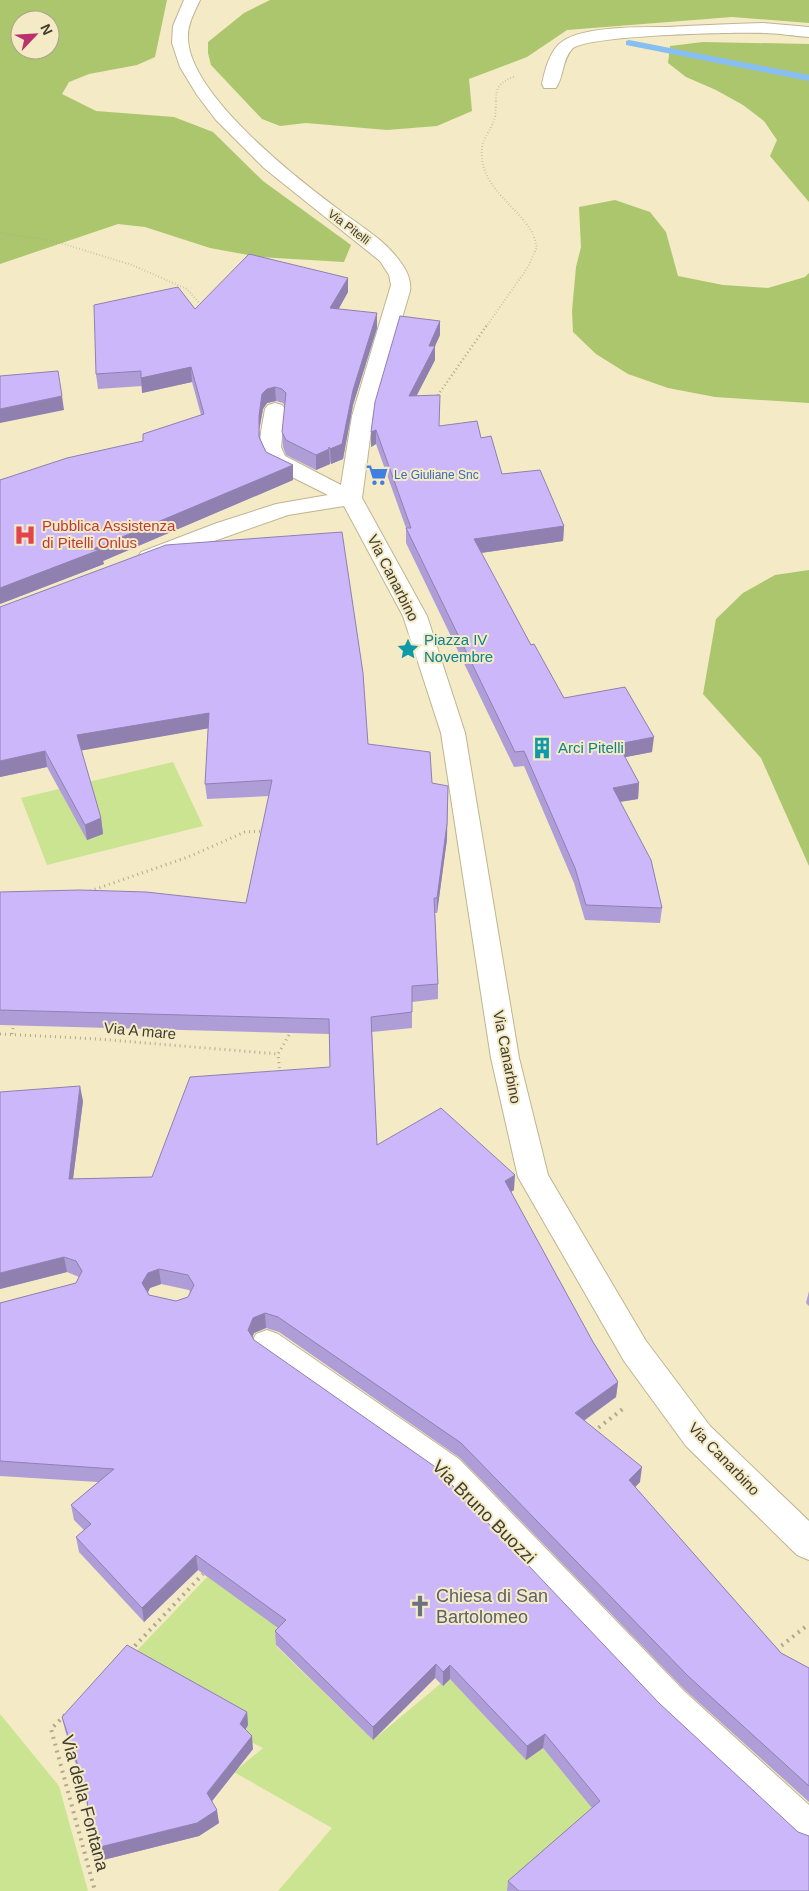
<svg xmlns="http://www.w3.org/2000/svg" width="809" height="1891" viewBox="0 0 809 1891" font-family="Helvetica,sans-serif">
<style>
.green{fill:#cae492}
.forest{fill:#abc66d;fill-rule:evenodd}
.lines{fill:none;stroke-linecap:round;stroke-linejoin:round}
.stream{fill:#87bef4;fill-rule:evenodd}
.minor-casing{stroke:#beb591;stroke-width:2}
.path-far3{stroke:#b1a98d;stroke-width:2;stroke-dasharray:0.5 2.5;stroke-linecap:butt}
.path-far2{stroke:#b1a98d;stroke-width:2.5;stroke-dasharray:1 3;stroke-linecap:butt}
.path-far1{stroke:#b1a98d;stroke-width:3;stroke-dasharray:1 4;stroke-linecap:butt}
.path{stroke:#b1a98d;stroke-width:4;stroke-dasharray:2 5;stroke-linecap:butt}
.minor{fill:#fff;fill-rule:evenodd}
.wall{fill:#af9dd8;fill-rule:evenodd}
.shaded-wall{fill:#8f80b0}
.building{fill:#ccb7fb;stroke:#8f80b0;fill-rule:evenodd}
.labels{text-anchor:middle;stroke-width:4;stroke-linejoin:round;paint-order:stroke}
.far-street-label{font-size:12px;fill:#403c2e;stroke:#f4eac5}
.far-shop-label{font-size:12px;fill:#366cbe;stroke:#f4eac5;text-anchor:start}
.health-label{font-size:15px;fill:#be3a42;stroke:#f4eac5;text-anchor:start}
.street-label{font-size:15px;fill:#403c2e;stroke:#f4eac5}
.culture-label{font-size:15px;fill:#0d838f;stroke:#f4eac5;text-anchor:start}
.near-street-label{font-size:18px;fill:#403c2e;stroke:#f4eac5}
.near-worship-label{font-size:18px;fill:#5b616d;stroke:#f4eac5;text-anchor:start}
</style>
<rect width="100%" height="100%" fill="#f4eac5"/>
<!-- green -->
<path class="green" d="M173,762L203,826L47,865L21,798Z
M209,1575L298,1622L276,1646L373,1740L547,1595L543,1748L598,1814L510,1891H278L332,1828L234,1772L263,1748L241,1737L129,1659Z
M0,1714L59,1786L88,1891H0Z"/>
<!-- forest -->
<path class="forest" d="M0,0H167L155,57L137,65L89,74L69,82L62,94L96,111L174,117L213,132L263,181L351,245L344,262L259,257L210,248L145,227L118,224L0,264ZM20,20H50V50H20Z
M270,0H809V23L732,17L567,30L527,57L469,79L472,111L437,126L387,130L306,123L280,126L262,119L211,65L208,53V42L244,13Z
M703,42L809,44V202L770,156L777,140L764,121L743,105L716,90L686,77L668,63L670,46Z
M615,200L650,212L666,232L678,276L723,285L768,288L805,277L809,273V403L715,397L668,388L628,374L596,354L573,332L572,311L576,267L581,247L579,207Z
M809,570V866L761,758L703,694L716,619L743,593L775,575Z"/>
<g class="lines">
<!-- stream -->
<path class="stream" d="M629,40L809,75V81L626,45V41Z"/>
<!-- minor casing -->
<g class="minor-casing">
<path id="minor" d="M184,0H200C194,13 187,25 188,39C190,95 296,178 338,209C357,224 379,236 394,254C403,264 412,277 410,291L373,416L362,498L427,616L465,733L519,1058L548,1175L646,1341L710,1426L809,1521V1560L797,1555L686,1446L624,1361L518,1177L491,1058L441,733L403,616L344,506L288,515L149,564L141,562L138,557L141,552L217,523L276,504L328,495L268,465C255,446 262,430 265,409L268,405L275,403L282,405L285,409L281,447L285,456L341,485L352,416L391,285L389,275L380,261L264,168L216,120L197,95L180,67L172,43L173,26Z
M763,23L809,27V37C794,36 778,33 763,33C736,32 586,35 572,49C562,60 564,76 556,88H544L542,84C545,70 550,49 563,41C585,26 641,27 668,27C700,25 731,24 763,23Z
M267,1330L278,1334L459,1459L684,1691L809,1805V1850L795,1844L658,1715L435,1479L256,1354L251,1344L256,1334Z"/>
</g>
<!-- path-far3 -->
<path class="path-far3" d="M0,233L54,241L132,265L187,289L202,306
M486,327L528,267L537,247C535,241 534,234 530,229C513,203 478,184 482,148C483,137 493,128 495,116C498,95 490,86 515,76"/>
<!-- path-far2 -->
<path class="path-far2" d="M434,397L438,395L487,325"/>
<!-- path-far1 -->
<path class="path-far1" d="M90,891L188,857L245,832L265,831
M0,1034L98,1039L278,1054
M12,1034L14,1022
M280,1073L278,1054L292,1030"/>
<!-- path -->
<path class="path" d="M593,1432L624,1408
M776,1650L809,1624
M130,1651L203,1574
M65,1715L51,1729L95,1891"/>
<!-- minor -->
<use href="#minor" class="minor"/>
</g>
<!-- wall -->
<path class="wall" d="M348,278V292L338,309L377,328L353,405L343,459L331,464L330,462V464L316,470L286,455L283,447L282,432L285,406L283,403L276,401L267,403L263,409L259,431L260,438L266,452L293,465V480L103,561L104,564L0,604L143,441L201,415L192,382L142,393V386L98,389L96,374L195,309Z
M440,321V335L435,346V360L417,395L439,426L481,438L502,474L564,526L563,541L481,553L531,645L564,698L652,752L625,757L639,783L638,799L620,802L662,908L660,923L585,920L574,883L524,766L514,767L406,543V528L376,444L371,447V432Z
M0,607L368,744L432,783L447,839L437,913H435L438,984V999L412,1002V1028L372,1032L377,1145L514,1190L511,1192L593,1342L618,1382L616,1397L584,1421L640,1482L635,1487L781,1653L809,1668V1802L685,1690L460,1458L279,1332L266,1328L254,1333L252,1338L254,1340L809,1891H507L508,1881L592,1808L543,1748L526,1760L450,1679L443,1686L435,1678L373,1740L276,1645L275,1631L278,1628L198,1570L144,1622L79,1552L76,1537L84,1530L74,1520L71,1505L98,1482L0,1476V1303L76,1283L79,1277L67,1272L0,1289L83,1101L73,1179L152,1177L330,1067L329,1034L0,1025V892L246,903L269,796L207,799L205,784L208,728L81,750L101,818L103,834L87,840L47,767L0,777ZM161,1284L189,1290L190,1292L188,1297L176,1301L149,1295L148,1293L150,1288Z
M809,1291V1306L806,1303Z
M247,1712L248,1725L245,1730L253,1749L212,1801L219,1823L199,1836L95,1862L92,1849L86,1796L65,1730L62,1717Z"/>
<!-- shaded-wall -->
<path class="shaded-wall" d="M348,278V292L331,323L330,308Z
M377,313V328L353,405L343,459L331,464L330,449L353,390Z
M440,321V335L435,346V360L409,410V396L429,346Z
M191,367L192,382L142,393L141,378Z
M275,387L276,401L267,403L263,409L259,431L260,452L259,416L262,394L267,389Z
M62,396L64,410L0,423V409Z
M376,430V444L371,447V432Z
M329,449L330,464L316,470V455Z
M293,465V480L103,561L104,564L0,604V588Z
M564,526L563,541L473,554L474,539Z
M209,713L210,728L79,751L77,735Z
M654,737L652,752L616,759L618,744Z
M45,751L47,767L0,777V761Z
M639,783L638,799L612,803L613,788Z
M448,786L447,839L437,913V898Z
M101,818L103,834L87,840L85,825Z
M80,1086L83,1101L71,1194L69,1179Z
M515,1175L514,1190L504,1196L505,1181Z
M64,1257L67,1272L0,1289V1273Z
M159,1269L161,1284L150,1288L144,1298L142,1283L148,1273Z
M265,1313L266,1328L254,1333L249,1345L248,1330L253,1318Z
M618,1382L616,1397L573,1428L575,1413Z
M642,1467L640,1482L627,1495L629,1480Z
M196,1555L198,1570L144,1622L142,1608Z
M436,1664L435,1678L373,1740V1727Z
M450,1665V1679L443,1686V1672Z
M247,1712L248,1725L241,1737L240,1724Z
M545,1734L543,1748L526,1760L527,1746Z
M252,1736L253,1749L209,1805L207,1793Z
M217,1810L219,1823L199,1836L95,1862L92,1849Z"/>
<!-- building -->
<path class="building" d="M249,254L348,278L330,308L377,313L353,390L342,444L330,449L329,447V449L316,455L286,440L282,432L286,393L282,389L275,387L267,389L262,394L259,416V437L266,452L293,465L91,550L102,549L0,588V480L67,458L143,441V434L204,414L191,367L141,378V371L96,374L94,305L178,287L195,309Z
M400,316L440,321L429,346H435L409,396L440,395L439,426L477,421L481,438L491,436L502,474L540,470L564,526L474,539L531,645L534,644L564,698L625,687L654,737L618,744L639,783L613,788L651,860L662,908L586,905L575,868L524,751L515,752L406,528H411L376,430L371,432L375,402Z
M58,371L62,396L0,409V376Z
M342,532L363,673L368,744L430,752L432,783L448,786L447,824L437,898H434L438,984L412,986V1012L371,1017L377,1145L441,1108L515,1175L505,1181L593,1342L618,1382L575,1413L642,1467L629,1480L781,1653L809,1668V1786L688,1676L461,1443L278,1317L265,1313L253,1318L248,1330L254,1340L434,1466L659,1703L798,1832L809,1836V1891H519L508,1881L600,1801L545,1734L527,1746L450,1665L443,1672L436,1664L373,1727L275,1631L286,1620L196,1555L142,1608L76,1537L91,1524L71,1505L114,1469L0,1461V1303L76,1283L82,1271L76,1261L64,1257L0,1273V1092L80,1086L69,1179L152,1177L190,1077L330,1067L329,1019L0,1010V892L80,890L146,892L246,903L272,780L205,784L209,713L77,735L101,818L85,825L45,751L0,761V607L166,545ZM159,1269L188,1275L194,1285L188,1297L176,1301L149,1295L142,1283L148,1273Z
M127,1645L247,1712L240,1724L252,1736L207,1793L217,1810L197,1823L92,1849L86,1790L62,1717Z"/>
<!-- icons -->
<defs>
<g id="supermarket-bare" transform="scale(1.725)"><path d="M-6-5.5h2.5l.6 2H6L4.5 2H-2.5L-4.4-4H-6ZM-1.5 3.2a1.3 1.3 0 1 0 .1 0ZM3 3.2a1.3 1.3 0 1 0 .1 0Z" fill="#3f7fe0" stroke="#f4eac5" stroke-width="2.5" paint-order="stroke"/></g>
<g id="hospital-bare" transform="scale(1.725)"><path d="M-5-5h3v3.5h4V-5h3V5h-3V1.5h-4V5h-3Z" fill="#e0444e" stroke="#f4eac5" stroke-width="2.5" paint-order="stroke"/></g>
<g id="sight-bare" transform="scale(1.725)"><path d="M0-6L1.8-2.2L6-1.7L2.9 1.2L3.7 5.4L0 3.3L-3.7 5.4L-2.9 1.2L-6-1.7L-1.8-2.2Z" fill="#0f9aa8" stroke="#f4eac5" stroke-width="2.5" paint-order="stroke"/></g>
<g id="building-bare" transform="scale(1.725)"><path d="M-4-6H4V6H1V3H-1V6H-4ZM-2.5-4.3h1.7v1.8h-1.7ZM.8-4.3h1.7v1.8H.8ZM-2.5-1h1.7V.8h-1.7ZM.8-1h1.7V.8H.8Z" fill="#0f9aa8" stroke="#f4eac5" stroke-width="2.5" paint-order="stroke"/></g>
<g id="church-bare" transform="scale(1.725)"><path d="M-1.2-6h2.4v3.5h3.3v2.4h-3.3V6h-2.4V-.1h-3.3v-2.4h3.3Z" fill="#6b7280" stroke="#f4eac5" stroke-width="2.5" paint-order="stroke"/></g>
</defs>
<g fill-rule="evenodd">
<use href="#supermarket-bare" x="377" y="475"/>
<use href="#hospital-bare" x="25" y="535"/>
<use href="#sight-bare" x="408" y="649"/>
<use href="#building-bare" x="542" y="748"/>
<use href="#church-bare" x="420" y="1606"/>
</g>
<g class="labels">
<!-- far-street labels -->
<g class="far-street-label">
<text transform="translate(349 227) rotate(37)" y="4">Via Pitelli</text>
</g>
<!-- far-shop labels -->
<g class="far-shop-label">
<text x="394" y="479">Le Giuliane Snc</text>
</g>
<!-- health labels -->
<g class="health-label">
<text x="42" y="531">Pubblica Assistenza<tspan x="42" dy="17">di Pitelli Onlus</tspan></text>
</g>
<!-- street labels -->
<g class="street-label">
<text transform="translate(393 578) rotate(63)" y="5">Via Canarbino</text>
<text transform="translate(140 1031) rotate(5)" y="5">Via A mare</text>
<text transform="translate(507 1057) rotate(79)" y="5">Via Canarbino</text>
<text transform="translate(724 1459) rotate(46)" y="5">Via Canarbino</text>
</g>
<!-- culture labels -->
<g class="culture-label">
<text x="424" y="645">Piazza IV<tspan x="424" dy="17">Novembre</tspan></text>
<text x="558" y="753">Arci Pitelli</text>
</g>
<!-- near-street labels -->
<g class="near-street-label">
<text transform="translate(484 1512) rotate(45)" y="6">Via Bruno Buozzi</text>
<text transform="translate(85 1803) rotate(75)" y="6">Via della Fontana</text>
</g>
<!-- near-worship labels -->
<g class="near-worship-label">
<text x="436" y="1602">Chiesa di San<tspan x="436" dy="21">Bartolomeo</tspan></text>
</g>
</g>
<!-- north arrow -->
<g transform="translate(35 35) rotate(65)"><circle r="24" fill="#f4eac5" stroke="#aca489"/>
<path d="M0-4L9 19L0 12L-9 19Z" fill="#ba316e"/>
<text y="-8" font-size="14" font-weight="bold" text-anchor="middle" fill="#403c2e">N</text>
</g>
</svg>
